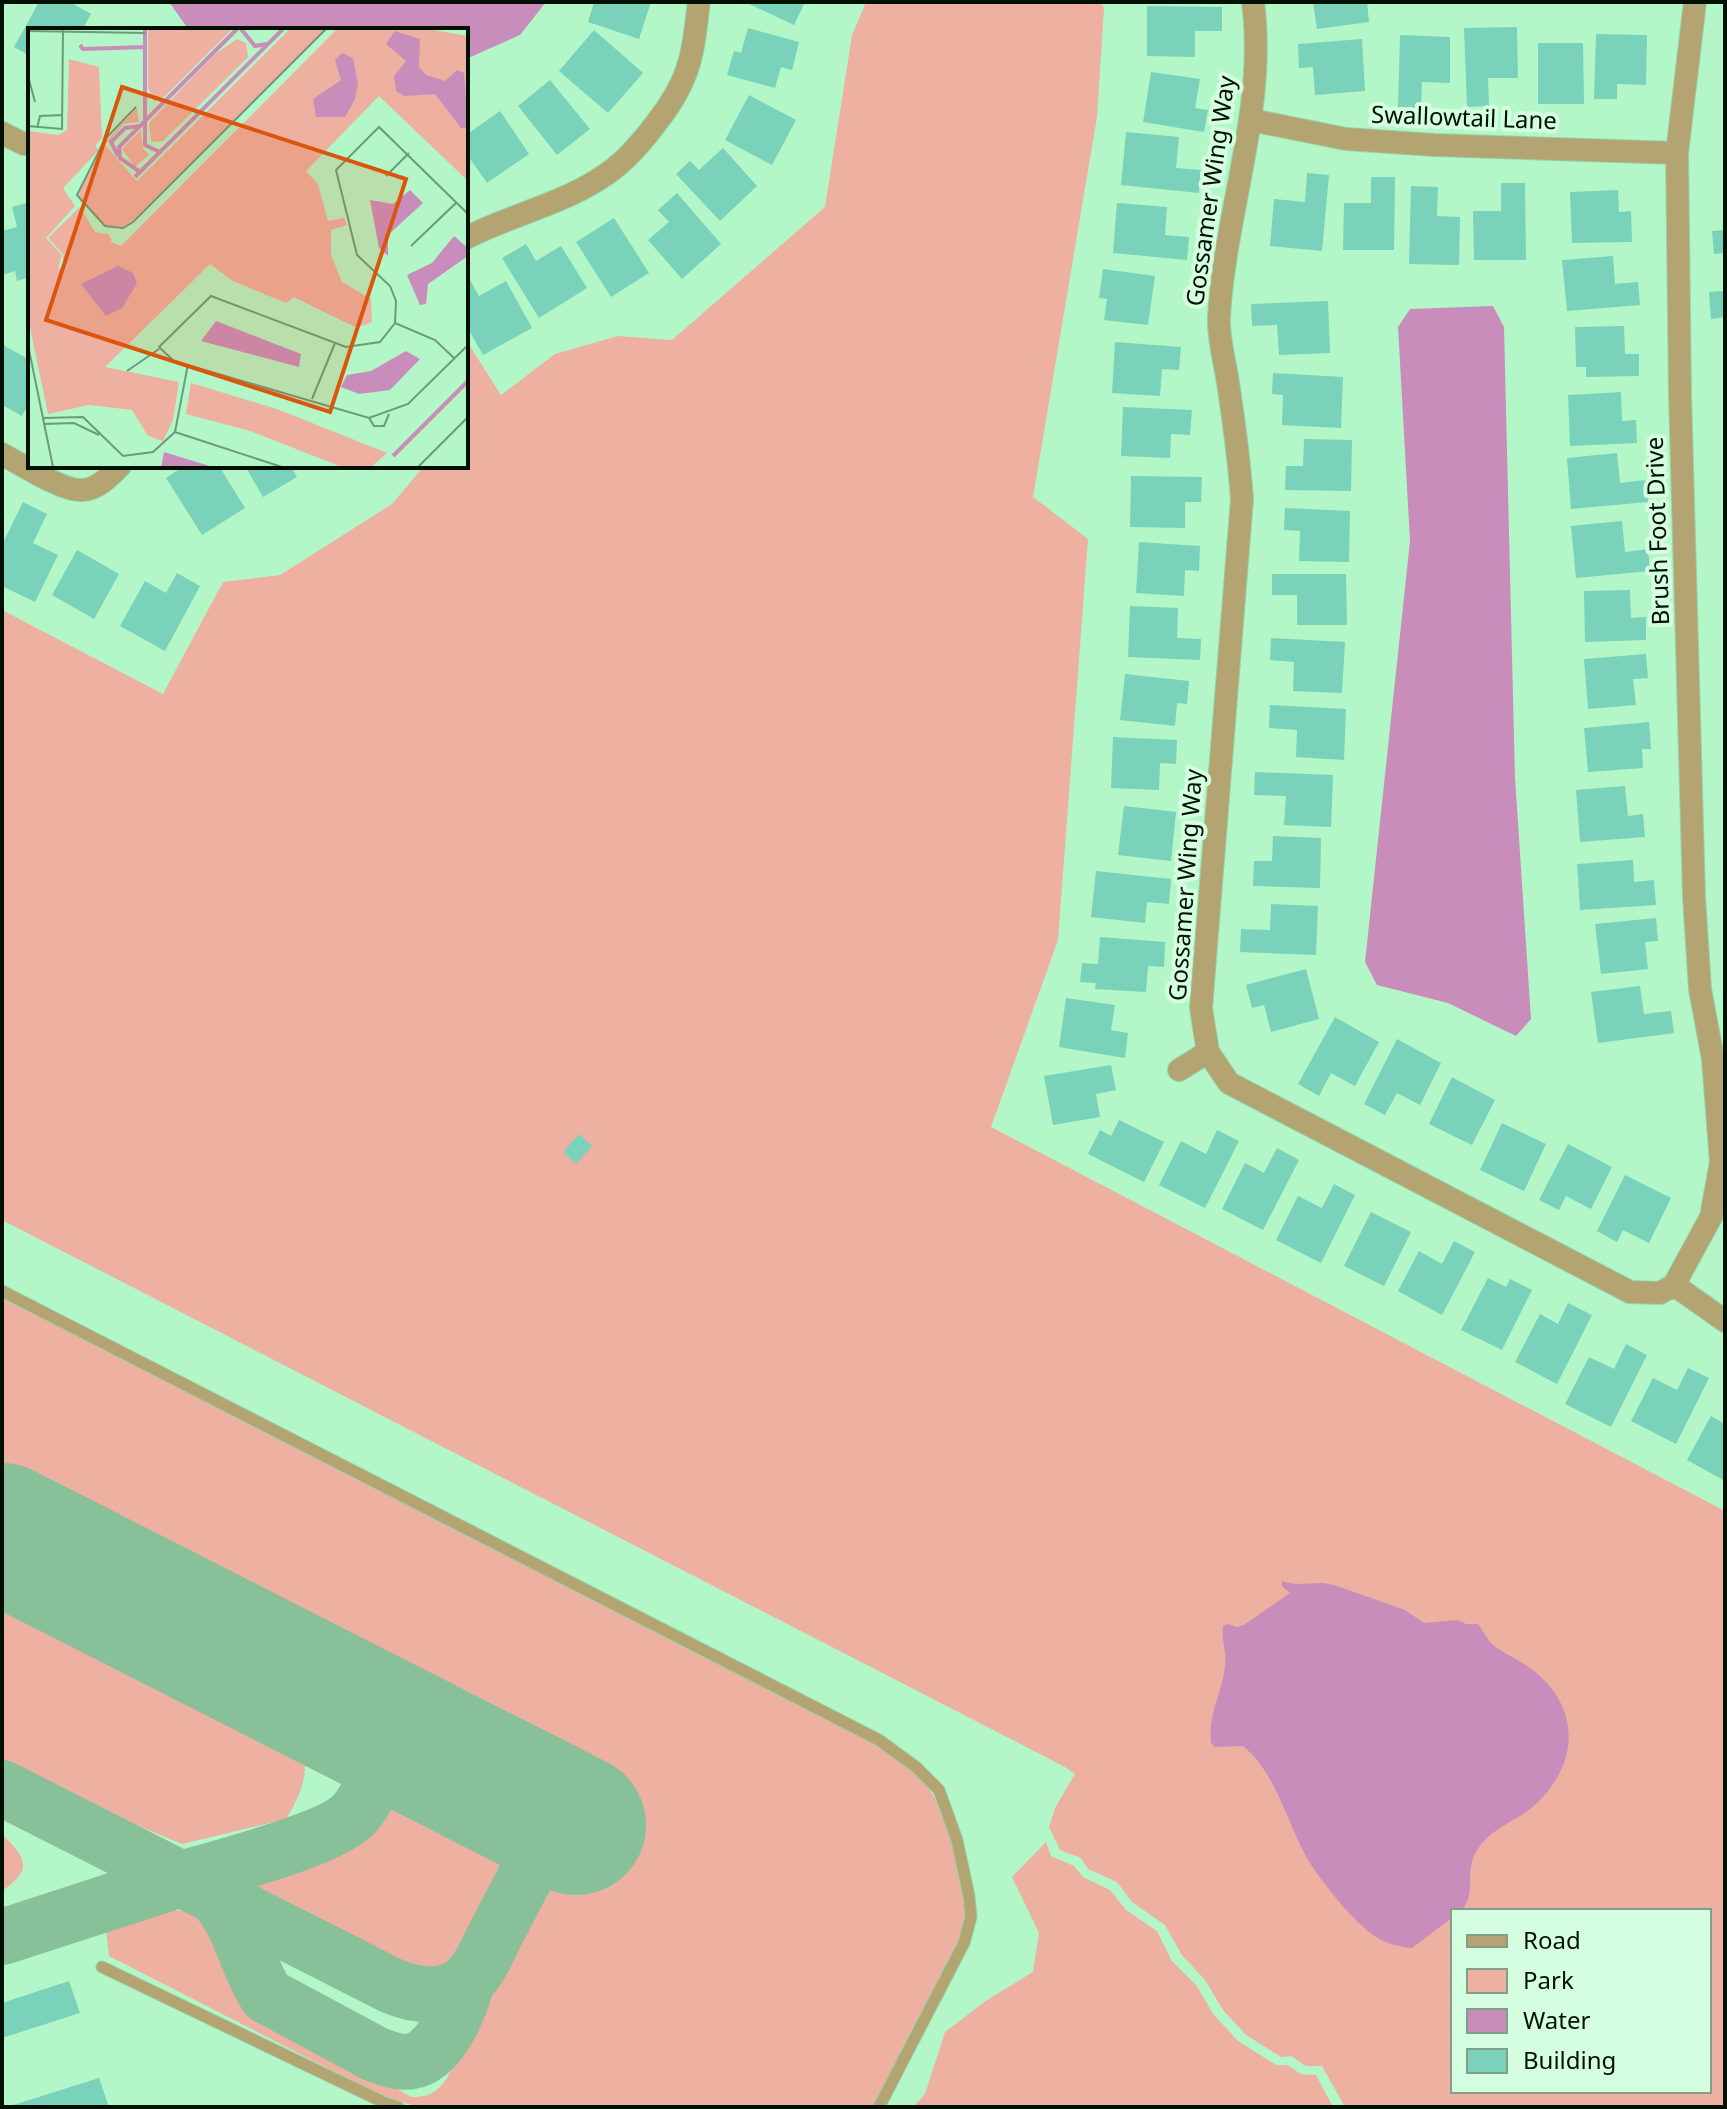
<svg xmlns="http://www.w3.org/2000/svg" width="1727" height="2109" viewBox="0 0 1727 2109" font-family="'Noto Sans',sans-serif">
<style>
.green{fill:#edb0a1;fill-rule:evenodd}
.water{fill:#c98dbc}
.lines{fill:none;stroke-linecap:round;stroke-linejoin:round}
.taxiway{stroke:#88c099;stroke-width:56}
.runway{stroke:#88c099;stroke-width:140}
.building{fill:#79d2b9}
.service-casing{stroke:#96d2a8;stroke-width:13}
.minor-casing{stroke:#96d2a8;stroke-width:24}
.service{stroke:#b3a472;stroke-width:11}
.minor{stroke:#b3a472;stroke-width:22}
.labels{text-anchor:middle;stroke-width:8;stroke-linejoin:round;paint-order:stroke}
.street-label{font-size:24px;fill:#001103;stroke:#d5fde0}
.inset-river{fill:none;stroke:#c98dbc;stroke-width:4}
.inset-road{fill:none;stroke:#6b9b79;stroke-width:2}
.view{fill:#dc550c;fill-opacity:0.15;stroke:#dc550c;stroke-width:4}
.inset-edge{fill:none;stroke:#001103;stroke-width:4}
</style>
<rect width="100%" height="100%" fill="#b3f7c8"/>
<!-- green -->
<path class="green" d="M866,2H1101L1104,8L1097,117L1033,497L1088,539L1058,940L991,1127L1725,1511V2107H1345L1322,2066H1306L1291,2056L1281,2057L1246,2035L1223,2010L1205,1980L1181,1954L1165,1925L1132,1902L1117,1882L1088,1869L1081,1858L1060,1850L1049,1827L1055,1808L1075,1774L1065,1767L2,1220V610L163,694L223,582L280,575L392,504L424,466H466V340L501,395L555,354L618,336L672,340L825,207L852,35ZM1453,1911H1709V2091H1453Z
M2,1295L870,1741L915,1769L935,1798L952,1843L966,1912L960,1942L874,2107H419L384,2097L109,1956L106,1928C158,1913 203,1887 225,1956C230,1974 234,1994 245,2010L412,2097C430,2097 437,2092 447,2078L559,1859L569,1864L600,1801L2,1495Z
M2,1572L272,1710C312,1748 314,1773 286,1819L182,1844L2,1769Z
M394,1774L505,1832L509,1845L508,1865L459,1953L442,1965L418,1971L384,1960L245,1886V1882C287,1869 358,1856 382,1815C389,1803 392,1788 394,1774Z
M2,1834C27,1859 33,1869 2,1891Z
M1046,1842L1051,1856L1074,1866L1083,1877L1110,1890L1126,1910L1157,1931L1172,1961L1196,1985L1214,2015L1238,2041L1276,2065H1287L1301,2074L1316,2075L1333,2107H913L925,2094L945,2032L987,2000L1033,1972L1039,1933L1012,1877Z"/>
<!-- water -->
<path class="water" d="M169,2H546L520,35L466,59V30H189Z
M1493,306L1504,327L1515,778L1531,1019L1516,1036L1448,1003L1377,985L1365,962L1410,541L1398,327L1410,309Z
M1282,1581L1295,1584L1324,1583L1337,1586L1405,1610L1424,1623L1458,1620L1466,1624H1478C1483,1630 1486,1638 1492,1644C1505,1655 1521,1660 1534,1671C1578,1706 1580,1758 1541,1799C1525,1817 1502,1823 1486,1839C1458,1866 1480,1891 1461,1911H1453V1917L1412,1948C1400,1947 1387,1944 1376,1937C1356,1925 1319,1879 1307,1858C1286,1821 1277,1774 1243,1746L1215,1747L1211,1743C1208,1713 1222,1694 1225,1666C1227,1652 1221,1639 1223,1626L1228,1624L1237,1627L1244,1625L1290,1593L1282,1586Z"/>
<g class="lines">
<!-- taxiway -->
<path class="taxiway" d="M2,1788L392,1986C415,1996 449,2000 468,1980C480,1969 487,1951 494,1937C510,1907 525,1877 541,1847C546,1827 541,1815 527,1800
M216,1897C242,1927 246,1964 267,1996L375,2054C386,2058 400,2064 412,2061C441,2056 460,2007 467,1982
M2,1937C62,1918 121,1898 181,1879C218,1868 335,1839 356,1812C384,1778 373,1746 354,1711"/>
<!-- runway -->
<path class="runway" d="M2,1533L576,1825"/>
</g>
<!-- building -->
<path class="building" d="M39,2H70L91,14L82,30H30V56L14,47Z
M594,2H651L639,39L588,22Z
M745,2H805L794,25Z
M1313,2H1367L1369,22L1317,29Z
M1147,6L1222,7V31H1195V57L1147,56Z
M1517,27L1518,78H1488L1489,106L1467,107L1464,28Z
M748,28L799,42L792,70L781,67L775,88L727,75L734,51L741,53Z
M594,30L643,73L608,113L559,71Z
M1596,34L1647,35L1646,85L1617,84V99H1594Z
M1400,35L1450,37V83L1422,82L1421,109L1398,108Z
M1362,39L1365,91L1315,95L1313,67L1299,68L1298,44Z
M1538,43H1583L1584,104H1538Z
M1151,72L1200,79L1195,108L1208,110L1204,132L1143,122Z
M550,80L590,129L557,155L518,106Z
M749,95L796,120L772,165L725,140Z
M500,111L529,154L487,183L466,153V135Z
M1126,132L1179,137L1176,168L1201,170L1199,193L1121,185Z
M723,148L757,186L720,221L676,174L690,161L699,170Z
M1307,173L1329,175L1322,251L1270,246L1274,199L1305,202Z
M1371,177H1395L1394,250H1343L1344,203H1371Z
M1501,183H1525L1526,260H1474L1473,211H1501Z
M1411,186L1438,187L1437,216L1460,217L1459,265L1409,264Z
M1618,190L1619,212L1631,211L1632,242L1572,243L1570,192Z
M677,193L721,244L682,279L648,240L669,222L658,210Z
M30,202V277L17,281L15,271L2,275V231L17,227L12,207Z
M1117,203L1167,207L1165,235L1189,237L1187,260L1113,253Z
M614,218L649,273L611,297L576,242Z
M1725,230V253L1714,254L1712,231Z
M526,244L536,261L561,246L587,288L539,318L502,258Z
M1613,256L1615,284L1638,282L1640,305L1567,311L1562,260Z
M1103,269L1155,276L1148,325L1104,320L1107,299L1099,298Z
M466,273L479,296L506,281L532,328L483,355L466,325Z
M1725,291V317L1711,319L1709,292Z
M1328,301L1330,353L1279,355L1277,325L1252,326L1251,304Z
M1624,326L1625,354H1639V376L1586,377V367H1576L1575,327Z
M1115,342L1181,347L1179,370L1162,369L1160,396L1112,393Z
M3,345L30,360V401L22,416L2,405Z
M1273,373L1343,377L1341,428L1282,425L1283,395L1272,394Z
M1621,392L1622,421L1636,420L1637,443L1570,446L1568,395Z
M1123,407L1192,410L1190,435L1171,434L1170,458L1121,456Z
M1304,439L1352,440L1351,491L1285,490L1286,466H1303Z
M1617,453L1620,483L1646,480L1648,502L1571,509L1567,458Z
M184,466H219L245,508L202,535L166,478Z
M245,466H295L292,468L297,477L263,497Z
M1131,476L1202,477L1201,502H1185V528L1130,527Z
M23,502L47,514L33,543L58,555L35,602L2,586V545Z
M1285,508L1350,511L1349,562L1299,561L1300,531L1284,530Z
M1622,521L1625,552L1648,549L1650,571L1576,578L1571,526Z
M1139,542L1200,546L1199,571L1185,570L1184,596L1136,593Z
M77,550L119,574L94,619L52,595Z
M177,573L200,586L165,651L120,626L145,581L166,593Z
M1272,574H1346L1347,625H1297V595H1272Z
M1630,590L1631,618L1646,617V640L1585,642L1584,591Z
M1130,606L1178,608L1177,638L1201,639L1200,660L1128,657Z
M1271,638L1345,642L1342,693L1293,691L1294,662L1270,660Z
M1646,654L1648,678L1633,679L1636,705L1588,709L1584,659Z
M1125,674L1189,681L1187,704L1177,703L1175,726L1120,720Z
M1270,705L1346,709L1344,760L1296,757L1297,730L1269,728Z
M1649,722L1651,749H1642L1643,768L1588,772L1584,728Z
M1113,737L1177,740L1176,764L1160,763L1159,790L1111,788Z
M1255,772L1333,775L1331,827L1284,825L1286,796L1254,795Z
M1625,786L1628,816L1643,814L1645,837L1580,842L1576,790Z
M1124,806L1176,812L1171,861L1118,855Z
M1273,836L1321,838L1320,888L1253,886L1254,861H1272Z
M1633,860L1634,882L1654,880L1656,905L1580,910L1577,864Z
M1096,871L1171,879L1169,904L1147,902L1145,923L1091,917Z
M1271,904L1318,906L1316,955L1240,952L1241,929L1270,930Z
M1656,918L1658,941L1645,942L1648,969L1601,974L1595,924Z
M1100,937L1165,942L1164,967L1148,966L1146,992L1095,989L1096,983L1080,982L1082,963L1098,964Z
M1306,969L1319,1019L1271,1032L1264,1005L1252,1008L1246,985Z
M1640,986L1644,1014L1671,1011L1674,1033L1598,1043L1591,992Z
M1066,998L1115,1005L1111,1030L1128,1033L1125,1058L1059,1047Z
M1335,1017L1379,1042L1355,1086L1331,1073L1319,1096L1298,1084Z
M1397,1039L1441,1063L1420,1105L1397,1093L1385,1115L1364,1104Z
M1111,1065L1116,1090L1096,1094L1100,1117L1053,1125L1044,1076Z
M1452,1077L1495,1100L1472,1145L1429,1124Z
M1119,1120L1164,1142L1144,1182L1088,1154L1100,1130L1111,1136Z
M1502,1123L1546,1144L1524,1191L1480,1170Z
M1217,1130L1239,1141L1205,1208L1159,1185L1181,1141L1206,1154Z
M579,1134L592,1146L576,1164L563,1152Z
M1568,1144L1612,1167L1591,1209L1566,1196L1559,1210L1539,1200Z
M1277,1148L1299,1160L1263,1230L1222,1209L1245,1163L1264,1173Z
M1625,1175L1671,1198L1649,1243L1623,1230L1617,1242L1597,1231Z
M1334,1184L1355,1195L1321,1263L1276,1240L1298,1196L1322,1208Z
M1371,1212L1411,1232L1384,1286L1344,1266Z
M1454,1241L1475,1252L1442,1315L1398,1291L1419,1251L1442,1264Z
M1488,1278L1506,1287L1510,1279L1532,1290L1502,1350L1461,1330Z
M1568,1303L1592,1315L1557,1384L1515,1362L1540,1314L1558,1324Z
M1626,1344L1647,1355L1611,1427L1565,1404L1589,1357L1614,1369Z
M1688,1368L1709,1378L1676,1444L1631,1421L1653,1378L1677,1390Z
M1711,1416L1725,1424V1481L1687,1460Z
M69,1981L80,2013L2,2038V2003Z
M99,2078L109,2107H10V2106Z"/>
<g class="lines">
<!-- service casing -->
<g class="service-casing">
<path id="service" d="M2,1291L879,1740L916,1767L939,1790L957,1840L969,1896L971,1917L964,1943L879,2107
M102,1967L385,2103L398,2107"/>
</g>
<!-- minor casing -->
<g class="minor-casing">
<path id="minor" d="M1253,2C1267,108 1225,211 1219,317C1218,338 1225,362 1228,383C1234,422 1239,460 1242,499L1201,1008L1208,1052L1229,1083L1630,1292L1660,1293L1674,1285L1711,1217L1721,1162L1713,1059L1700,989L1694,897L1680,394L1677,153L1695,2
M1251,120L1346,139L1435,145L1677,153
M2,133L24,144
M466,238C514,213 573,202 616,167C632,154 645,138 657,122C671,104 683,85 689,63C695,44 696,22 699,2
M2,454C21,464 63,492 83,490C98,489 110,476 120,466
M1179,1070L1208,1052
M1674,1285L1725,1321"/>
</g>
<!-- service -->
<use href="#service" class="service"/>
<!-- minor -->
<use href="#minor" class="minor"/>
</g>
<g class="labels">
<!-- street labels -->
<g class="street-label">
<text transform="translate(1464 118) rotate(2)" y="8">Swallowtail Lane</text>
<text transform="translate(1211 191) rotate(-82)" y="8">Gossamer Wing Way</text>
<text transform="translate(1658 531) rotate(-92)" y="8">Brush Foot Drive</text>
<text transform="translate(1186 885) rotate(-86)" y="8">Gossamer Wing Way</text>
</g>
</g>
<!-- overview -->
<g transform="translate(28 28)">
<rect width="440" height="440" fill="#b3f7c8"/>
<path d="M120,1H204L137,68L126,73L120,60ZM262,1H298L105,192L95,199L78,198L52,173L51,165L75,116L109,80L111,94L96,96L77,117L109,153ZM309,1H400L440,8V153L351,68L278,143L290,156L300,193L316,190L319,197L303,202V227L314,254L343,271L344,294L329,300L266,269L258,275L205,253L182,236L77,339L151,354L145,392L135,413L120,408L104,382L61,377L20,386L0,290V103L30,107L39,102L41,31L71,39L74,110L67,118L71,122L35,160L47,178L18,210L34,227L30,241L82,213L93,218ZM209,11L218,15L220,29L135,113L123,114L121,95L186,27ZM113,102L115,120L121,127L107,139L94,121ZM52,179L67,204L80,206L84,212L35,239V226L20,210ZM163,355L249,381L359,425L343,439H314L222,403L158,386Z" fill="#edb0a1"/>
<path d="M367,3L392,11L391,39L398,47L417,53L429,42L436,45L440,100H433L407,66L376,68L368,63L366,48L378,33L358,16ZM314,25L325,30L330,56L327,71L317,89H288L285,71L313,52L307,32ZM382,162L395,175L360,207V228L351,220L342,172L365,176ZM426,208L440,220V228L400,256L398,276L392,277L379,247L404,235ZM90,238L105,245L109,255L94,280L78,288L53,256ZM188,293L273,326L271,339L173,313ZM378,323L392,331L362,362L331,366L313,359L319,347L343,343ZM136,424L185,439H133Z" fill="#c98dbc"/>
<path class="inset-river" d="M117,1V117L132,124M213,1L227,18L239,16M52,17L55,21L117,19M90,128L83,114L97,100L112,98M112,144L92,130L91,119L209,1M107,149L255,1M365,428L440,353"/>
<path class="inset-road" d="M0,3L117,5M0,48L7,74M108,79L77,111L49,167L77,198L95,200L105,194L298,1M0,98L34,101L35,1M9,100L12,88L35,87M358,148L381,125M440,186L351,99L308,142L329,227L362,258L368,273L367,295L352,314L318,319L183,268L131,319L146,333L341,390L380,376L440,317M383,218L429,174M367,295L407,312L426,330M0,317L25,439M99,343L131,321M284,371L307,315M15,390L55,389L95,428L125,424L147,404L160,336M341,390L346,398H356L361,386M16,396L46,395L71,407M147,404L254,439M390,439L440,389"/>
<path class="view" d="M94,59L378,151L302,384L18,292Z"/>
<rect width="440" height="440" class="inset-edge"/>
</g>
<!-- border -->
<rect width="1727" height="2109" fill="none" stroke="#001103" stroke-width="8"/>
<!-- legend -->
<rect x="1451" y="1909" width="260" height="184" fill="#d5fde0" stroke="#809f88" stroke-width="2"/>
<rect x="1467" y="1935" width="40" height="12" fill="#b3a472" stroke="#809f88" stroke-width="2"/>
<text x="1523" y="1949" font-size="24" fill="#001103">Road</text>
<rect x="1467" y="1969" width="40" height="24" fill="#edb0a1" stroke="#809f88" stroke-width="2"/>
<text x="1523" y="1989" font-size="24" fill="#001103">Park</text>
<rect x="1467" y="2009" width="40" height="24" fill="#c98dbc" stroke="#809f88" stroke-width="2"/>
<text x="1523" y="2029" font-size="24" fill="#001103">Water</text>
<rect x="1467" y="2049" width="40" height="24" fill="#79d2b9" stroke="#809f88" stroke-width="2"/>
<text x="1523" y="2069" font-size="24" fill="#001103">Building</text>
</svg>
